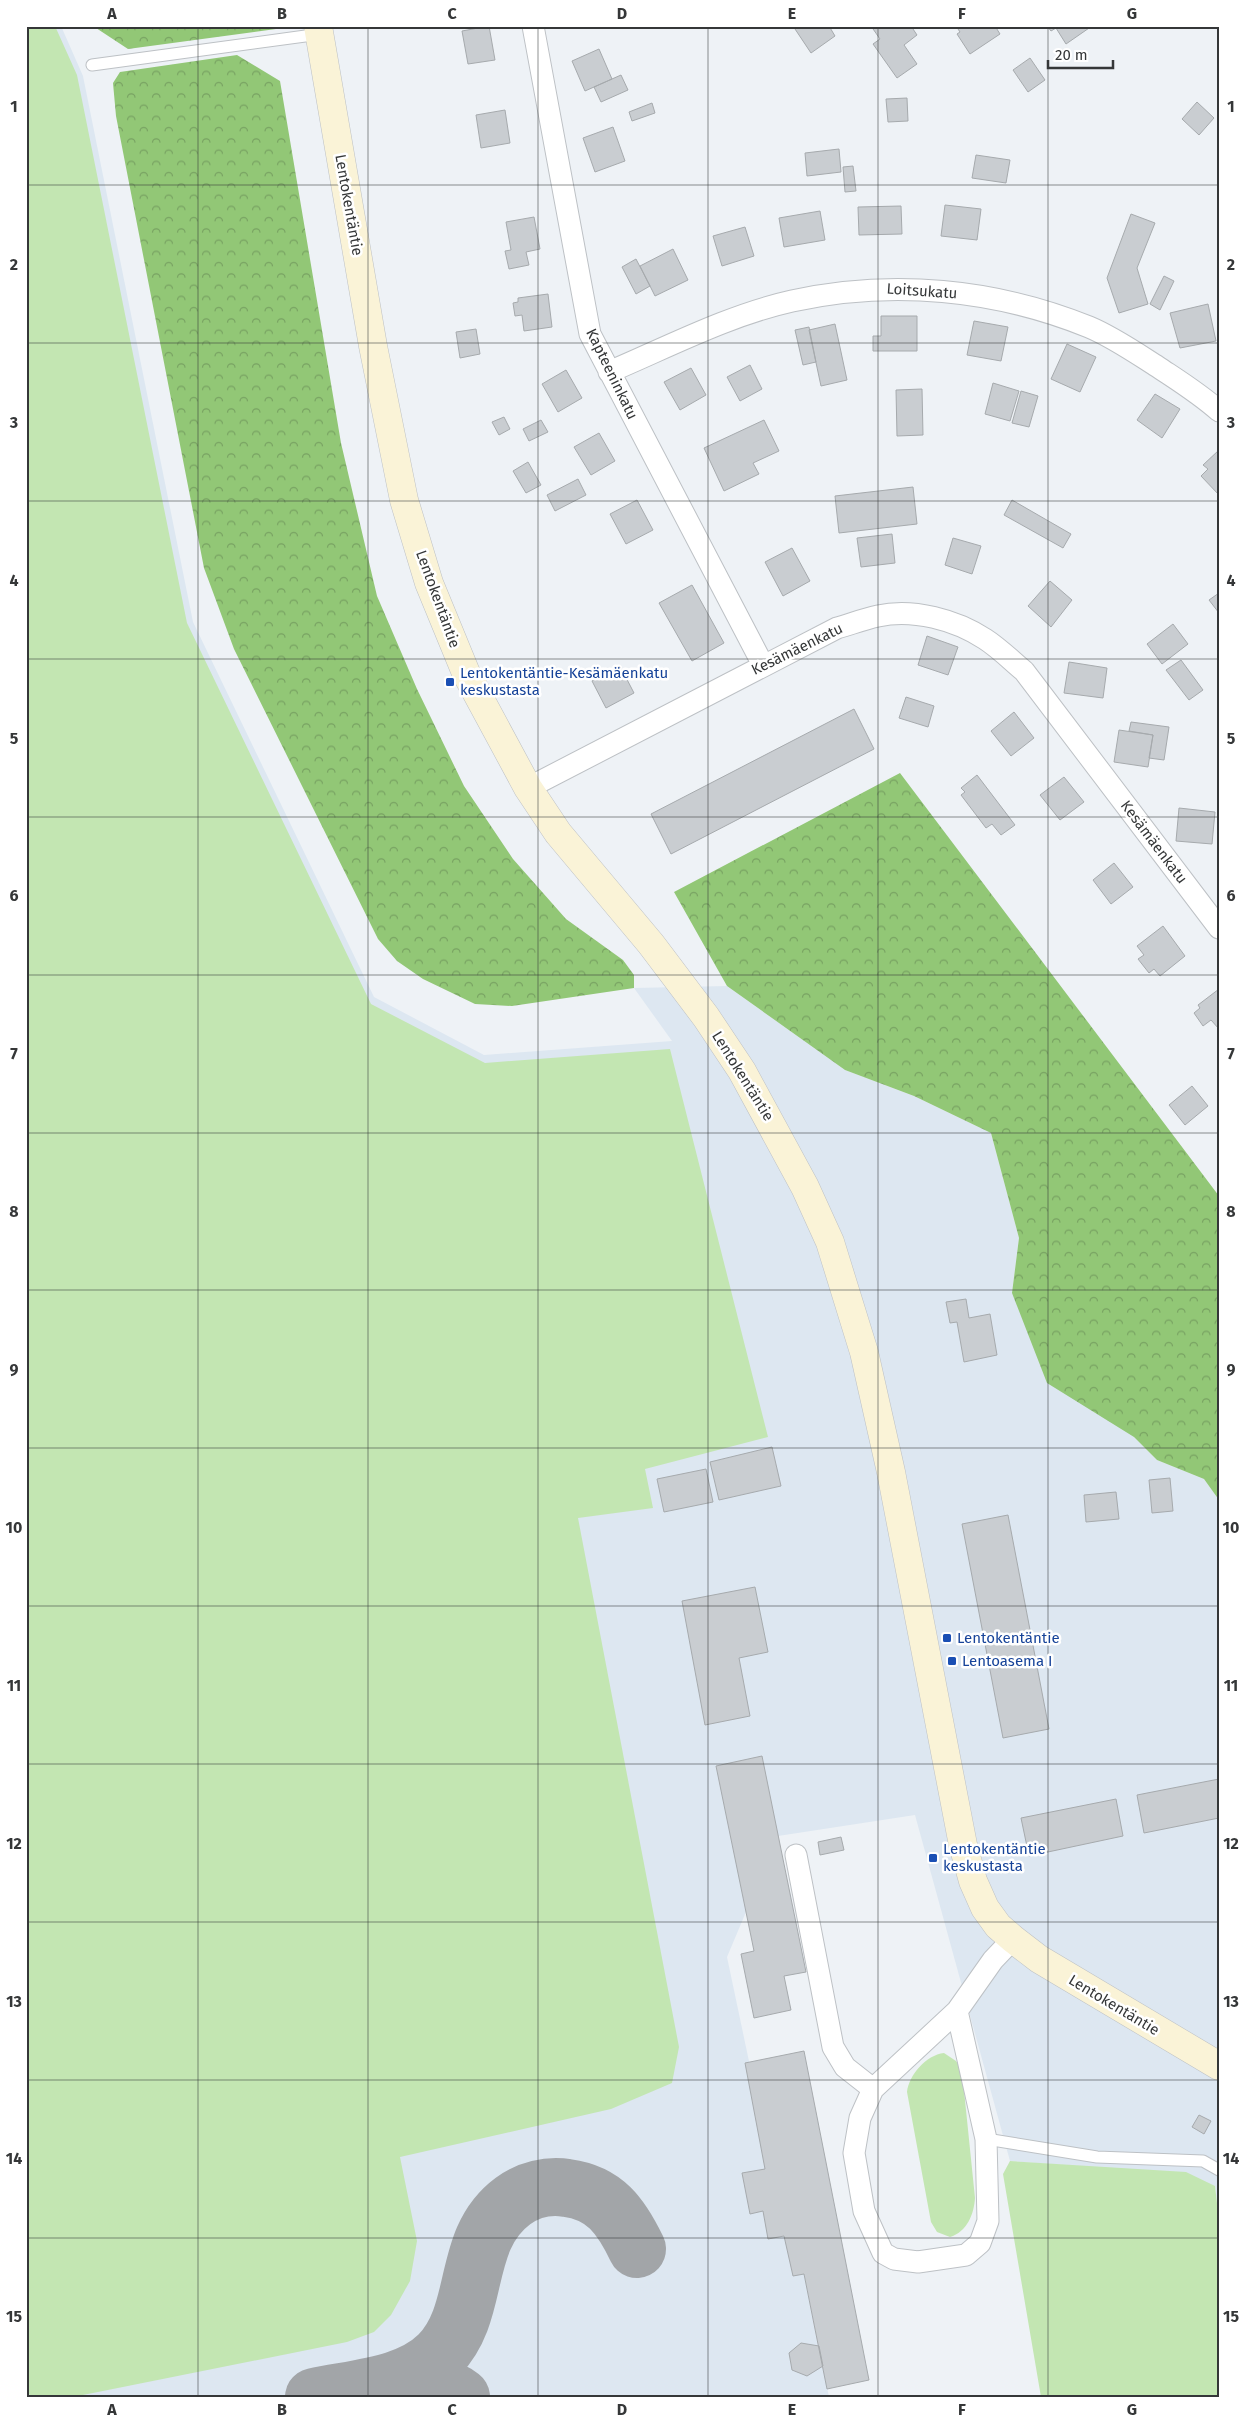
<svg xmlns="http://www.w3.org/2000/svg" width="1245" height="2423" viewBox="0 0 1245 2423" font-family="'Fira Sans',sans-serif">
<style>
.built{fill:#dde7f1}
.green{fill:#c3e6b2}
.forest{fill:url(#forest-crowns)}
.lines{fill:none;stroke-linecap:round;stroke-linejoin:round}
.taxiway{stroke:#a2a5a8;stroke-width:58}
.building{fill:#c9cdd1;stroke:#a6aaad}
.lane-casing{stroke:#bdc1c5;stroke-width:13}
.street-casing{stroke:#bdc1c5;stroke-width:23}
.secondary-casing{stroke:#bdc1c5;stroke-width:29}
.lane{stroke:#fff;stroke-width:11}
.street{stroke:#fff;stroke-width:21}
.secondary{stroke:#faf3d7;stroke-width:28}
.grid{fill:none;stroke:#353738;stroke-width:1;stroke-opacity:0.55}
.transit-dot{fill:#1a4fb4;stroke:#fff;stroke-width:2}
.labels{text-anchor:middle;stroke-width:5;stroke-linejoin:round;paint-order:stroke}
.street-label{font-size:15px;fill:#353738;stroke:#fff}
.transit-label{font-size:15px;fill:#164399;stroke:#fff;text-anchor:start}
.neatline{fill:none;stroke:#353738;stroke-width:2}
.grid-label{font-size:16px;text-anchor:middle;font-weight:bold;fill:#353738}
</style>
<defs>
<pattern id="forest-crowns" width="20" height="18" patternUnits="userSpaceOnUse" patternTransform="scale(1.25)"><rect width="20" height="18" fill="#92c776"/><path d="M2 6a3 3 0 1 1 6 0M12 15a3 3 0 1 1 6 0" fill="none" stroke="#78a262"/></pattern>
</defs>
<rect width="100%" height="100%" fill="#eef2f6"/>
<!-- built -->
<path class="built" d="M26,26H61L83,76L193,622L374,997L484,1055L672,1041L634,988L727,986L845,1070L914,1096L991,1133L1019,1238L1012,1293L1134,1437L1157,1460L1204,1479L1219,1500V2220L1215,2186L1089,2167L1010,2161L915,1815L778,1836L727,1957L794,2275L804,2274L829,2397H26Z"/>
<!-- green -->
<path class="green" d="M26,26H55L77,75L187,623L371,1004L485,1063L670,1049L768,1437L645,1469L653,1508L578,1518L679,2047L672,2083L611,2109L400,2157L417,2241L410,2281L391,2315L374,2332L347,2342L73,2397H35L26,2393Z
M944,2053L956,2061L962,2071L975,2198C974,2214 967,2232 950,2237L937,2232L931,2222L907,2092C909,2075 926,2055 944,2053Z
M1010,2161L1186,2172L1215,2186L1219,2220V2397H1041L1003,2174Z"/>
<!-- forest -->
<path class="forest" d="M93,26H276V29L128,49Z
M237,55L280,81L341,443L377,596L417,689L464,786L513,859L566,919L623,960L634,975V988L512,1006L475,1004L423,979L397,961L378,939L234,649L204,568L116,116L113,83L120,72Z
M900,773L1219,1196V1500L1204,1479L1157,1460L1134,1437L1047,1383L1012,1293L1019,1238L991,1133L914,1096L845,1070L727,986L674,892Z"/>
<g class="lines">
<!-- taxiway -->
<path class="taxiway" d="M399,2379C420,2382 444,2384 461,2397
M314,2397C355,2388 408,2386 439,2355C482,2311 460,2240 513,2201C528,2190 548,2185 567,2188C605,2193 621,2216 637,2249"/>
</g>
<!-- building -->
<path class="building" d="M489,26L495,60L468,64L462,31Z
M793,26H829L835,36L811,53Z
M871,26H911L917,35L904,45L917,64L897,78L873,44L880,39Z
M956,26H995L1000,34L970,54L957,34L960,32Z
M1047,26H1092L1066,44L1056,28L1051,31Z
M599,49L612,79L585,91L572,61Z
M1030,58L1045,80L1028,92L1013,70Z
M621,75L628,90L601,102L594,87Z
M907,98L908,121L888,122L886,99Z
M1197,102L1214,118L1199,135L1182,119Z
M652,103L655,113L632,121L629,112Z
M505,110L510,143L481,148L476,115Z
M613,127L625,161L595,172L583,138Z
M839,149L841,172L807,176L805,153Z
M976,155L1010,160L1006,183L972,178Z
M853,166L856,191L845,192L843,167Z
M945,205L981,209L977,240L941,236Z
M901,206L902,234L859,235L858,207Z
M820,211L825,240L784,247L779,218Z
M1131,214L1155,223L1137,268L1148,304L1119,313L1107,278Z
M534,217L540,249L526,252L529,265L509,269L505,251L511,250L506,222Z
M745,227L754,256L722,266L713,236Z
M673,249L688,280L655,296L640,266Z
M636,259L650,286L636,294L622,267Z
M1164,276L1174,281L1160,310L1150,304Z
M548,294L552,327L524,331L522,315L515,316L513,303L518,302V298Z
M1208,304L1216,341L1180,348L1170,313Z
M881,316H917V351H873V336H881Z
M974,321L1008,327L1001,361L967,355Z
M835,324L847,380L821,386L809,330Z
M809,327L816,362L803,365L795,330Z
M476,329L480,354L460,358L456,332Z
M1067,344L1096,357L1080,392L1051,379Z
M750,365L762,389L740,401L727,377Z
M691,368L706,395L680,410L664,382Z
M566,370L582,398L558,412L542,384Z
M993,383L1019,391L1010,421L985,414Z
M922,389L923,435L897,436L896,390Z
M1021,391L1038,396L1029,427L1012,423Z
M1155,394L1180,409L1162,438L1137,420Z
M504,417L510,429L499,435L492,422Z
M541,420L548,432L529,441L523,429Z
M764,420L779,451L753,463L759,474L724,491L704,448Z
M599,433L615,461L591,475L574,447Z
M1219,450V495L1201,476L1208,469L1203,465Z
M528,462L541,485L526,493L513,471Z
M578,479L586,495L555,511L547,495Z
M913,487L917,524L839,533L835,496Z
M637,500L653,530L626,544L610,514Z
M1012,500L1071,534L1063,548L1004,515Z
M892,534L895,563L861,567L857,538Z
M953,538L981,546L972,574L945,565Z
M792,548L810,581L783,596L765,562Z
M1050,581L1072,600L1051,627L1028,606Z
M692,585L724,643L692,661L659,603Z
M1219,593V613L1209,600Z
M1173,624L1188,644L1162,664L1147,644Z
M927,636L958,647L948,675L918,665Z
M1181,660L1203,690L1189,700L1166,670Z
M1069,662L1107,668L1103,698L1064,693Z
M620,666L634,693L606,708L592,681Z
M906,697L934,706L928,727L899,718Z
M854,709L874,749L671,854L651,814Z
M1014,712L1034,738L1011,756L991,731Z
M1131,722L1169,727L1164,760L1149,758L1153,735L1129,731Z
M1119,730L1153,735L1148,767L1114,762Z
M977,775L1015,825L1001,835L992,824L986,828L961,795L965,792L961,788Z
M1064,777L1084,802L1060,820L1040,795Z
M1179,808L1215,812L1212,844L1176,841Z
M1114,863L1133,887L1111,904L1093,880Z
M1163,926L1185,956L1160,976L1154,969L1149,973L1138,959L1144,955L1137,946Z
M1219,989V1029L1211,1020L1203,1026L1194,1013L1200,1008L1198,1005Z
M1192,1086L1208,1106L1185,1125L1169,1105Z
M966,1299L969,1318L990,1314L997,1355L964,1362L957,1322L950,1323L946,1302Z
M772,1447L781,1486L719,1500L710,1462Z
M706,1469L713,1502L664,1512L657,1479Z
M1170,1478L1173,1511L1152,1513L1149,1480Z
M1116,1492L1119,1519L1086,1522L1084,1495Z
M1008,1515L1049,1729L1003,1738L962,1524Z
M755,1587L768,1652L739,1658L750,1716L705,1725L682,1601Z
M762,1756L806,1972L784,1976L791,2010L754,2018L741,1954L754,1951L716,1766Z
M1219,1779V1818L1144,1833L1137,1795Z
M1116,1799L1123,1836L1029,1856L1021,1818Z
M841,1837L844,1850L820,1855L818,1842Z
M804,2051L869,2380L827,2389L804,2274L793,2276L784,2236L768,2239L763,2211L750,2214L742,2173L765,2169L745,2063Z
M1199,2115L1211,2121L1204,2134L1192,2127Z
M801,2343L819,2346L823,2366L807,2376L792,2370L789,2353Z"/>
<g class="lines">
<!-- lane casing -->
<g class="lane-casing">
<path id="lane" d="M92,65L320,34
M986,2139L1097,2157L1203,2161L1219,2170"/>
</g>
<!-- street casing -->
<g class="street-casing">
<path id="street" d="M533,26L590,334L763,665
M609,372C668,347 729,315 792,301C892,279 995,289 1089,327C1113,337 1136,353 1158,367C1179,381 1200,394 1219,411
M528,788L837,628C851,624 864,619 878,616C913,608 956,620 985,639C999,648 1012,661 1024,671L1219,928
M796,1855L833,2047L845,2067L873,2089
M957,2011L986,2139L988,2221L980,2243L966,2255L918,2262L894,2259L883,2253L864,2211L854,2153L860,2118L873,2089L957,2011L993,1960L1013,1939"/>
</g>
<!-- secondary casing -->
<g class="secondary-casing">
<path id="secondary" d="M318,26L373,346L404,500L429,583L466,673L528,788L558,833L651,944L706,1017L742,1071L805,1187L830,1242L864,1352L891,1472L963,1845L973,1881L985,1908L998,1926L1013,1939L1039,1959L1219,2066"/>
</g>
<!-- lane -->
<use href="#lane" class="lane"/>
<!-- street -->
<use href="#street" class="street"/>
<!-- secondary -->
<use href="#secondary" class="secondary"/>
</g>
<!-- grid -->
<path class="grid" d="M198,26V2397M368,26V2397M538,26V2397M708,26V2397M878,26V2397M1048,26V2397M26,185H1219M26,343H1219M26,501H1219M26,659H1219M26,817H1219M26,975H1219M26,1133H1219M26,1290H1219M26,1448H1219M26,1606H1219M26,1764H1219M26,1922H1219M26,2080H1219M26,2238H1219"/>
<!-- markers -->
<g class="transit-dot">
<rect x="445" y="677" width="10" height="10" rx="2.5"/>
<rect x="942" y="1633" width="10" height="10" rx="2.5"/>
<rect x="947" y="1656" width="10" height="10" rx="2.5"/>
<rect x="928" y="1853" width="10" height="10" rx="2.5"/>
</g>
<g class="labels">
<!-- street labels -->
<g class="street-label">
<text transform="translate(349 205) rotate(80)" y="5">Lentokentäntie</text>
<text transform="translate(922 291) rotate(4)" y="5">Loitsukatu</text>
<text transform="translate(612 374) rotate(64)" y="5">Kapteeninkatu</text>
<text transform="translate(438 599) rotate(70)" y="5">Lentokentäntie</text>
<text transform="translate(797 649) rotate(-26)" y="5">Kesämäenkatu</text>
<text transform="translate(1154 842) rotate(53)" y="5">Kesämäenkatu</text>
<text transform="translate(743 1076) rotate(58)" y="5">Lentokentäntie</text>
<text transform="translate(1114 2005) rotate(31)" y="5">Lentokentäntie</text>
</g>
<!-- transit labels -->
<g class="transit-label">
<text x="460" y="678">Lentokentäntie-Kesämäenkatu<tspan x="460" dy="17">keskustasta</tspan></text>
<text x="957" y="1643">Lentokentäntie</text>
<text x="962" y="1666">Lentoasema I</text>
<text x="943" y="1854">Lentokentäntie<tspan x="943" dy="17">keskustasta</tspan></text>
</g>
</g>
<!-- border -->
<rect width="1245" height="2423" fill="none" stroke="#ffffff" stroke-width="55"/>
<!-- scale -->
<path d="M1048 60v8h65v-8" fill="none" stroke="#353738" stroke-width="2.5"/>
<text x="1055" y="60" font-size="15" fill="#353738" stroke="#ffffff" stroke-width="4" paint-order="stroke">20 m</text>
<rect x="28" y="28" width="1190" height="2368" class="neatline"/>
<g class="grid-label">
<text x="112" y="19">A</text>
<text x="282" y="19">B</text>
<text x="452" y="19">C</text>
<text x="622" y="19">D</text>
<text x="792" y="19">E</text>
<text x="962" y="19">F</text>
<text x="1132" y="19">G</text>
<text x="14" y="112">1</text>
<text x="1231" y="112">1</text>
<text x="14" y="270">2</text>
<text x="1231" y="270">2</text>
<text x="14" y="428">3</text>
<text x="1231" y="428">3</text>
<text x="14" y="586">4</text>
<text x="1231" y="586">4</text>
<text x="14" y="744">5</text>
<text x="1231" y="744">5</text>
<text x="14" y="901">6</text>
<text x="1231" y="901">6</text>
<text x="14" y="1059">7</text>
<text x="1231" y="1059">7</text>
<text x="14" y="1217">8</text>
<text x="1231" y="1217">8</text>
<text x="14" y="1375">9</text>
<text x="1231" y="1375">9</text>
<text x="14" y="1533">10</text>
<text x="1231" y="1533">10</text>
<text x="14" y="1691">11</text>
<text x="1231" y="1691">11</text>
<text x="14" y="1849">12</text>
<text x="1231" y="1849">12</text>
<text x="14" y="2007">13</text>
<text x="1231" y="2007">13</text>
<text x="14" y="2164">14</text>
<text x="1231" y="2164">14</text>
<text x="14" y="2322">15</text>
<text x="1231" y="2322">15</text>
<text x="112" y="2415">A</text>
<text x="282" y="2415">B</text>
<text x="452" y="2415">C</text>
<text x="622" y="2415">D</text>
<text x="792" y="2415">E</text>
<text x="962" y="2415">F</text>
<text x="1132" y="2415">G</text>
</g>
</svg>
